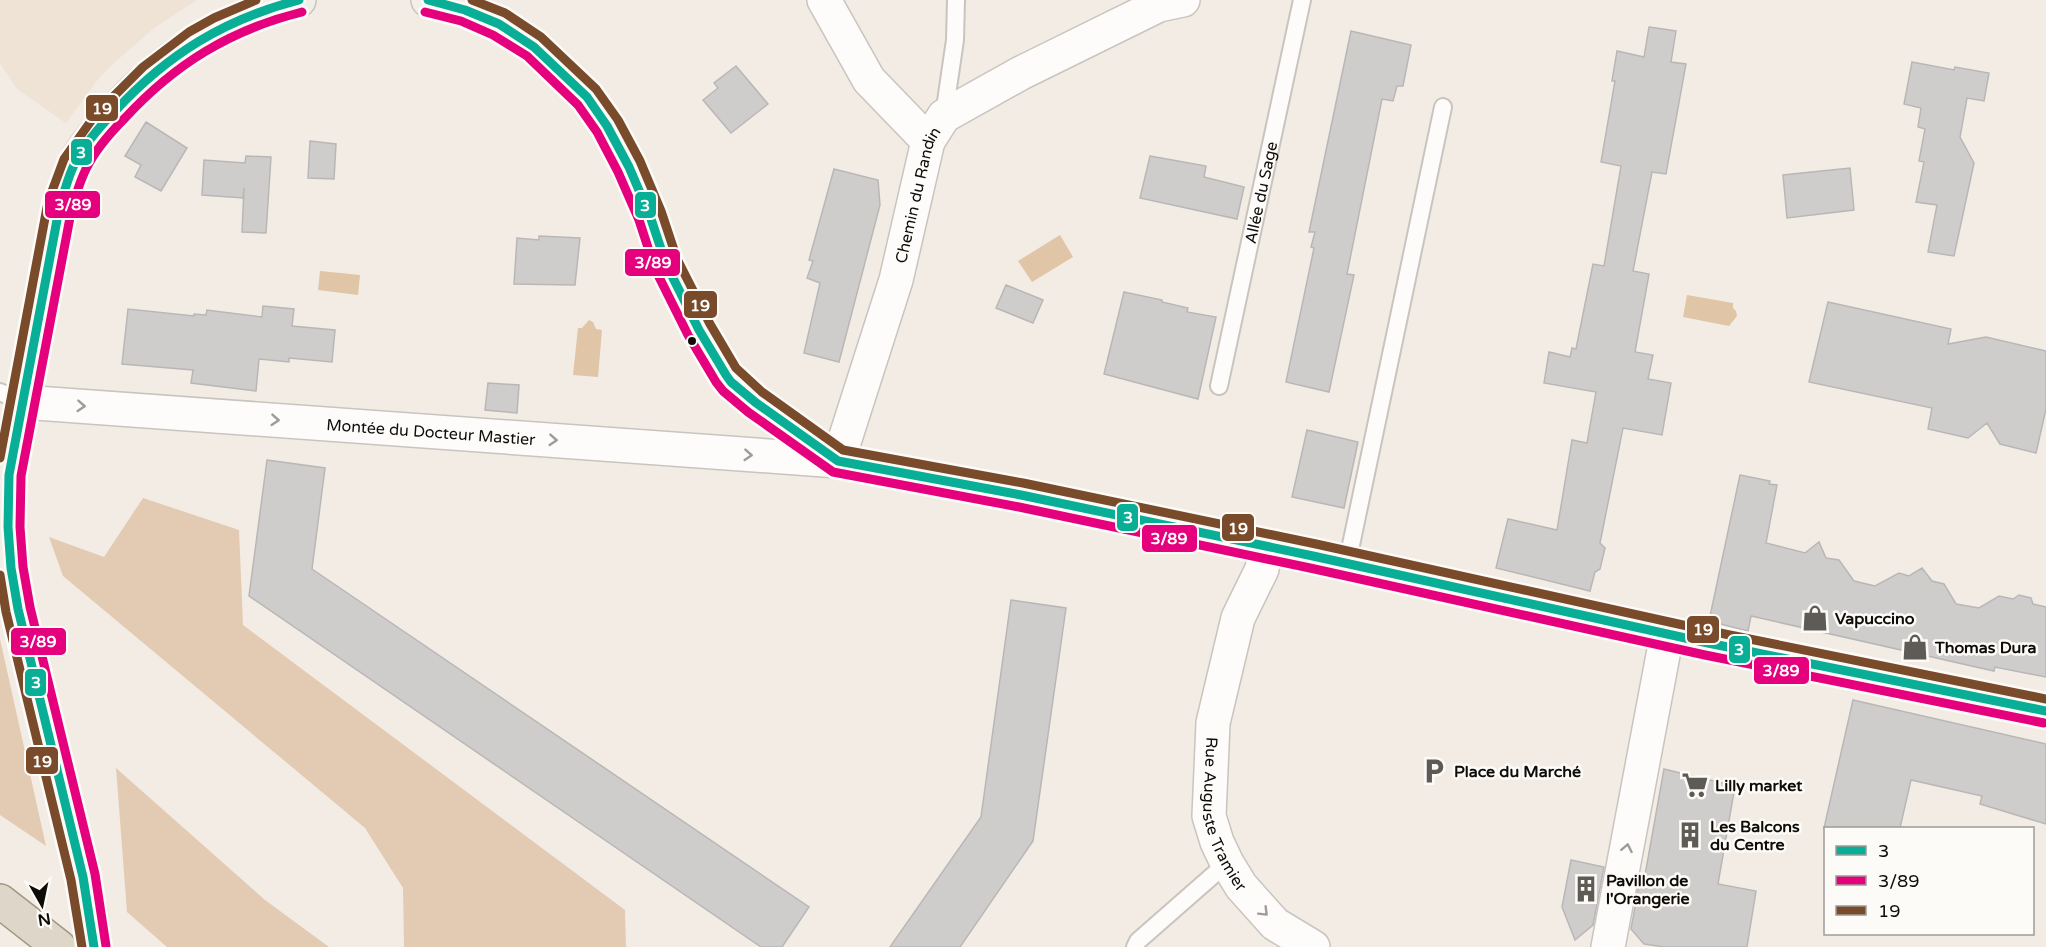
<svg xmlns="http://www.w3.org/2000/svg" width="2046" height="947" viewBox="0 0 2046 947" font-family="'Varela Round',sans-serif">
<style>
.built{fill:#eee3d5}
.forest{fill:#e2cbb2}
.water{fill:#e0c5a7}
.building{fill:#cfcdcc;stroke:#b9b7b6;stroke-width:1.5}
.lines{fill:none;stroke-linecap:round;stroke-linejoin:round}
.service-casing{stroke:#c9c4be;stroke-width:20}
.minor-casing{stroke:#c9c4be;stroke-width:36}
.secondary-casing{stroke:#c9c4be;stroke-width:36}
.trunk-casing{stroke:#a29681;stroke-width:36}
.service{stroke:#fdfcfb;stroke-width:16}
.minor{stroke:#fdfcfb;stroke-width:33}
.secondary{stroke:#f2eee8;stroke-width:33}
.trunk{stroke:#ded6c8;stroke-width:33}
.bus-1-casing{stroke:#fdfbf8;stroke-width:14}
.bus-2-casing{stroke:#fdfbf8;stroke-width:14}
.bus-3-casing{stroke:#fdfbf8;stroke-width:14}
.bus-1{stroke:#08ae95;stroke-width:9}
.bus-2{stroke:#e5007d;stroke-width:9}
.bus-3{stroke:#7a4b2a;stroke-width:9}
.oneway{stroke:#9e9c9a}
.bus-dot{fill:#0f0c08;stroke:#fdfbf8;stroke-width:2}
.labels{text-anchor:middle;stroke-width:5;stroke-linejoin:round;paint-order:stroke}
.street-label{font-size:16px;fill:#0f0c08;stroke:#fdfbf8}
.poi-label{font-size:16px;font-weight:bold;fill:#0f0c08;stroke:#fdfbf8;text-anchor:start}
.line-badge{stroke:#fdfbf8;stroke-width:2}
.badge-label{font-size:16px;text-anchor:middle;font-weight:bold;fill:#fff}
</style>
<rect width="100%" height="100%" fill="#f2ece5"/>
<!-- built -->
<path class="built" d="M0,0H197L154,28L115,62L99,78L66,123L17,89L0,63Z"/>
<!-- forest -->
<path class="forest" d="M143,498L239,530L243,625L625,910L626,947H404L403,888L365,828L63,576L49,537L104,557Z
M0,639L46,846L0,815Z
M116,768L265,900L329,947H167L127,912Z"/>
<!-- water -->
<path class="water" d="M1060,235L1073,257L1032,282L1018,261Z
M320,271L360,275L358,295L318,290Z
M1687,295L1733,303V308L1736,311L1737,316L1729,326L1683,317Z
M589,320L593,322L596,329L602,330L598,377L573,375L578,328H582Z"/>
<!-- building -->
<path class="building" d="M1649,27L1676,31L1671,62L1686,64L1666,174L1652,172L1633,271L1649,274L1635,352L1653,355L1648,379L1671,383L1662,435L1623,428L1600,543L1605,548L1600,569L1595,572L1590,591L1496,568L1508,519L1557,530L1572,440L1587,443L1596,392L1544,383L1549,352L1570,357L1572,348L1576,349L1593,264L1604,266L1621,166L1601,162L1615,81H1612L1617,51L1644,57Z
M1351,31L1411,45L1403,86H1397L1393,101L1382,99L1347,274L1354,275L1329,392L1286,382L1314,248L1311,247L1315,232H1309Z
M1912,62L1954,70L1955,67L1989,73L1984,101L1967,98L1960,137L1974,163L1954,256L1928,252L1937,205L1916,202L1924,162L1919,161L1925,129L1918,127L1921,108L1904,104Z
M736,66L768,104L731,133L703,100L718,88L714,83Z
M146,122L187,148L161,191L135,177L141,165L125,156Z
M310,141L336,144L334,179L308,178Z
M246,156L271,157L266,233L242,232L244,188L243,198L202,195L204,160L245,163Z
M1150,156L1206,166L1204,177L1244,187L1237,219L1140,198Z
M1850,168L1854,210L1787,218L1783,175Z
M834,169L878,180L880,205L839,362L804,353L820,283L807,278L813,261L809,260Z
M539,236L580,238L575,285L514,284L517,238L539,240Z
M1006,285L1043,300L1033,323L996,308Z
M1124,292L1162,300V302L1188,308L1187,312L1216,317L1198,399L1104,374Z
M1828,302L1951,329L1948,344L1986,337L2046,351V409L2036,453L2000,444L1987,423L1968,438L1928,429L1932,408L1809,382Z
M263,306L294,309L292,326L335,330L332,362L289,358V362L259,359L256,391L191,383L193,370L122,364L128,309L194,316V314L206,315L207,310L262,317Z
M488,383L519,385L517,413L485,410Z
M1307,430L1358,442L1344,508L1292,497Z
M267,460L325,468L312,569L809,907L782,947H761L249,596Z
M1740,475L1770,481L1769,484L1777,485L1766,543L1805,553L1819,542L1826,558L1839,560L1854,581L1875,586L1899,573L1909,576L1922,568L1932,581L1944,584L1956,604L1979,608L1999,596L2013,599L2019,595L2031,598L2033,604L2046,607V677L1995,667L1994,671L1751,616L1748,631L1709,621Z
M1011,600L1066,608L1033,841L960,947H890L981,817Z
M1853,700L2046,744V824L1980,804L1982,796L1911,780L1900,828H1824Z
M1664,769L1735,786L1718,884L1756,891L1747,947H1664L1644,944L1631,929L1641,874L1645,875Z
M1571,860L1604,867L1593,925L1575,940L1562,907Z"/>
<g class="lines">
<!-- service casing -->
<g class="service-casing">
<g id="service">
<path d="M944,115L955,40L956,0"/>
<path id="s1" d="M1219,386L1302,0"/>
<path d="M0,392L22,402"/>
<path d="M1347,564L1443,107"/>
<path d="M1135,947L1138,941L1227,863"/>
</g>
</g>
<!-- minor casing -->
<g class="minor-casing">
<g id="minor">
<path d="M824,0L869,80L928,141"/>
<path id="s2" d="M22,402L838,461L896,280L928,141L944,116L1021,73L1159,5L1183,0"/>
<path id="s3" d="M1266,546L1262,569L1238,618L1213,723L1209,816L1217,842L1227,863L1241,886L1275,924L1313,947"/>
<path d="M1608,947L1667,634"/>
</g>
</g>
<!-- secondary casing -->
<g class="secondary-casing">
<path id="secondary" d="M428,0L465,10L499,24L534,47L587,97L607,126L629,167L650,216L666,264L699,330L726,375L731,382L755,402L838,461L1021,495L1313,556L1708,643L2046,711
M94,947L90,913L83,877L18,609L11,568L8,527L9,475L60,204C65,191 69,177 74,165C83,148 97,131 110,116C160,59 224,16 299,0"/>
</g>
<!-- trunk casing -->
<g class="trunk-casing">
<path id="trunk" d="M0,901L59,947"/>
</g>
<!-- service -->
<use href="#service" class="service"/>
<!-- minor -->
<use href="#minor" class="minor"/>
<!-- secondary -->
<use href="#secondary" class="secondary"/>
<!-- trunk -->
<use href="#trunk" class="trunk"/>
<!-- bus-1 casing -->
<g class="bus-1-casing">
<path id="bus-1" d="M428,0L465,10L499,24L534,47L587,97L607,126L629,167L650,216L666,264L699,330L726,375L731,382L755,402L838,461L1021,495L1313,556L1708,643L2046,711
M94,947L83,877L18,609L11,568L8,527L9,475L60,204C65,191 68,177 74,165C84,145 100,126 116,110C168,54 225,19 299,0"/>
</g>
<!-- bus-2 casing -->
<g class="bus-2-casing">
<path id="bus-2" d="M425,12L461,21L493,35L527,56L578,105L597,132L618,172L639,220L655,269L688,335L716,382L723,391L748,412L833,472L1019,507L1310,568L1705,655L2044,723
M106,946L95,874L30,607L23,567L20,527L21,476L72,207C76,195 80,181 86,169C95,150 110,133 125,118C175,64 230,30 302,12"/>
</g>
<!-- bus-3 casing -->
<g class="bus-3-casing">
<path id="bus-3" d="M472,0L505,13L541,37L596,89L618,120L640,161L661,211L677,259L710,324L736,368L762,392L843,450L1023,483L1316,544L1710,631L2046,699
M0,458L48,202L64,159L96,114L143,67L189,32L214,18L256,0
M0,575L6,612L71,880L82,947"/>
</g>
<!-- bus-1 -->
<use href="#bus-1" class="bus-1"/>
<!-- bus-2 -->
<use href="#bus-2" class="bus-2"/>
<!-- bus-3 -->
<use href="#bus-3" class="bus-3"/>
</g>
<!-- one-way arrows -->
<defs><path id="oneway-chevron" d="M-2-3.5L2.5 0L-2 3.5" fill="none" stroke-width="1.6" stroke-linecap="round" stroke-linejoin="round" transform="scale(1.5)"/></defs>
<g class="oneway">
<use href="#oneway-chevron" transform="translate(81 406) rotate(4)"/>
<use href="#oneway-chevron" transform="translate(275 420) rotate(4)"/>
<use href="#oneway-chevron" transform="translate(553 440) rotate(4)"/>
<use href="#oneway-chevron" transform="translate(748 455) rotate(4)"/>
<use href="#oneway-chevron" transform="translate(1627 848) rotate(-79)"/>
<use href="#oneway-chevron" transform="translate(1264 912) rotate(45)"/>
</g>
<!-- icons -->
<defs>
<g id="shop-bare" transform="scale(2.07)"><path d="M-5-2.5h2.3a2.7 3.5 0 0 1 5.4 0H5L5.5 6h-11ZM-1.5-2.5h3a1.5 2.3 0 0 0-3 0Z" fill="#5e5a55" stroke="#fdfbf8" stroke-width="2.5" paint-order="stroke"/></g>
<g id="parking-bare" transform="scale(2.07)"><path d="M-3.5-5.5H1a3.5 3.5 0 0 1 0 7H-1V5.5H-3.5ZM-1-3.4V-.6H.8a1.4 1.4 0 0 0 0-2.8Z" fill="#5e5a55" stroke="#fdfbf8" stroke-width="2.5" paint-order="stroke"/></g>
<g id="supermarket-bare" transform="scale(2.07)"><path d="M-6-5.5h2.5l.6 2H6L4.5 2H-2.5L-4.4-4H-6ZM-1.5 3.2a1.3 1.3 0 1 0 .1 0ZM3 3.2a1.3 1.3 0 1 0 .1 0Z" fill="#5e5a55" stroke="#fdfbf8" stroke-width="2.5" paint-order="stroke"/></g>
<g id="building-bare" transform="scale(2.07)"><path d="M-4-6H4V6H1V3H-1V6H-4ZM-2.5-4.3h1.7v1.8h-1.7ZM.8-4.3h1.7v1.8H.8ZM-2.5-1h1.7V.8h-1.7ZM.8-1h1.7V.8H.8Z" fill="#5e5a55" stroke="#fdfbf8" stroke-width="2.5" paint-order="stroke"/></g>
</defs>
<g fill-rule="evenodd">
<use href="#shop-bare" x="1815" y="618"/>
<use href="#shop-bare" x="1915" y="647"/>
<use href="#parking-bare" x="1434" y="771"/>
<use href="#supermarket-bare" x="1695" y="785"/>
<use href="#building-bare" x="1690" y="835"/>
<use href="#building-bare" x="1586" y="889"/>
</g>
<!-- markers -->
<circle class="bus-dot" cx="692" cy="341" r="5"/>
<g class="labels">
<!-- street labels -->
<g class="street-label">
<text dy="6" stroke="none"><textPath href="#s1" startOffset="198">Allée du Sage</textPath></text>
<text dy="6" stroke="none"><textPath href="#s2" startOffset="1096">Chemin du Randin</textPath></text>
<text dy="6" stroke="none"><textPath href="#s2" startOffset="410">Montée du Docteur Mastier</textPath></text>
<text dy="6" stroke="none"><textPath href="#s3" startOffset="280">Rue Auguste Tramier</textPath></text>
</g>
<!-- poi labels -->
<g class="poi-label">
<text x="1835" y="624">Vapuccino</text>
<text x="1935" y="653">Thomas Dura</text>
<text x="1454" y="777">Place du Marché</text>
<text x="1715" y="791">Lilly market</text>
<text x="1710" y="832">Les Balcons<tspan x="1710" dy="18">du Centre</tspan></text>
<text x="1606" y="886">Pavillon de<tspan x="1606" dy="18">l'Orangerie</tspan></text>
</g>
</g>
<g class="line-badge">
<rect x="85" y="94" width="34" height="28" rx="6" fill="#7a4b2a"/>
<rect x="70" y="138" width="23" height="28" rx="6" fill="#08ae95"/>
<rect x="44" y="190" width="57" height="29" rx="6" fill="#e5007d"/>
<rect x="634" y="191" width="23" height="28" rx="6" fill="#08ae95"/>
<rect x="624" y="248" width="57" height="29" rx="6" fill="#e5007d"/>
<rect x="683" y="290" width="35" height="29" rx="6" fill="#7a4b2a"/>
<rect x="1116" y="503" width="23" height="29" rx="6" fill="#08ae95"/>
<rect x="1221" y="513" width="34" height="29" rx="6" fill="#7a4b2a"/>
<rect x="1141" y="524" width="57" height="29" rx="6" fill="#e5007d"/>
<rect x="1686" y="615" width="34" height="29" rx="6" fill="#7a4b2a"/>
<rect x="10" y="627" width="57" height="29" rx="6" fill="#e5007d"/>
<rect x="1728" y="635" width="23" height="29" rx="6" fill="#08ae95"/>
<rect x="1753" y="656" width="57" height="29" rx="6" fill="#e5007d"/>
<rect x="24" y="668" width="23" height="29" rx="6" fill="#08ae95"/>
<rect x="25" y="746" width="34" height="29" rx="6" fill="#7a4b2a"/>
</g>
<g class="badge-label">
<text x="102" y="114">19</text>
<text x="81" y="158">3</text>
<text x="73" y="210">3/89</text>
<text x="645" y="211">3</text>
<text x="653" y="268">3/89</text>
<text x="700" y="311">19</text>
<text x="1128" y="523">3</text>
<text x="1238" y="534">19</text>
<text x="1169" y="544">3/89</text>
<text x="1703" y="635">19</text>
<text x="38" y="647">3/89</text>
<text x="1739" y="655">3</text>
<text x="1781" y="676">3/89</text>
<text x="36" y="688">3</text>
<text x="42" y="767">19</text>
</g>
<!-- legend -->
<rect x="1824" y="827" width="210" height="108" fill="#fdfbf8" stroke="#9e9b98" stroke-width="1.5"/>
<rect x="1836" y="846" width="30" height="9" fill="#08ae95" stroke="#9e9b98" stroke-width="1.5"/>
<text x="1878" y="857" font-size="18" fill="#0f0c08">3</text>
<rect x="1836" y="876" width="30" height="9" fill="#e5007d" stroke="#9e9b98" stroke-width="1.5"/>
<text x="1878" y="887" font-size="18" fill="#0f0c08">3/89</text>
<rect x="1836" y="906" width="30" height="9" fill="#7a4b2a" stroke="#9e9b98" stroke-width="1.5"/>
<text x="1878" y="917" font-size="18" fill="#0f0c08">19</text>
<!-- north arrow -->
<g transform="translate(42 905) rotate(171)" stroke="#fdfbf8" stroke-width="4.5" paint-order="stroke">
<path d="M0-4.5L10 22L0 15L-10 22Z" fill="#0f0c08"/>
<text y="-9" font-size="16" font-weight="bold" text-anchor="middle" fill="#0f0c08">N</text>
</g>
</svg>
